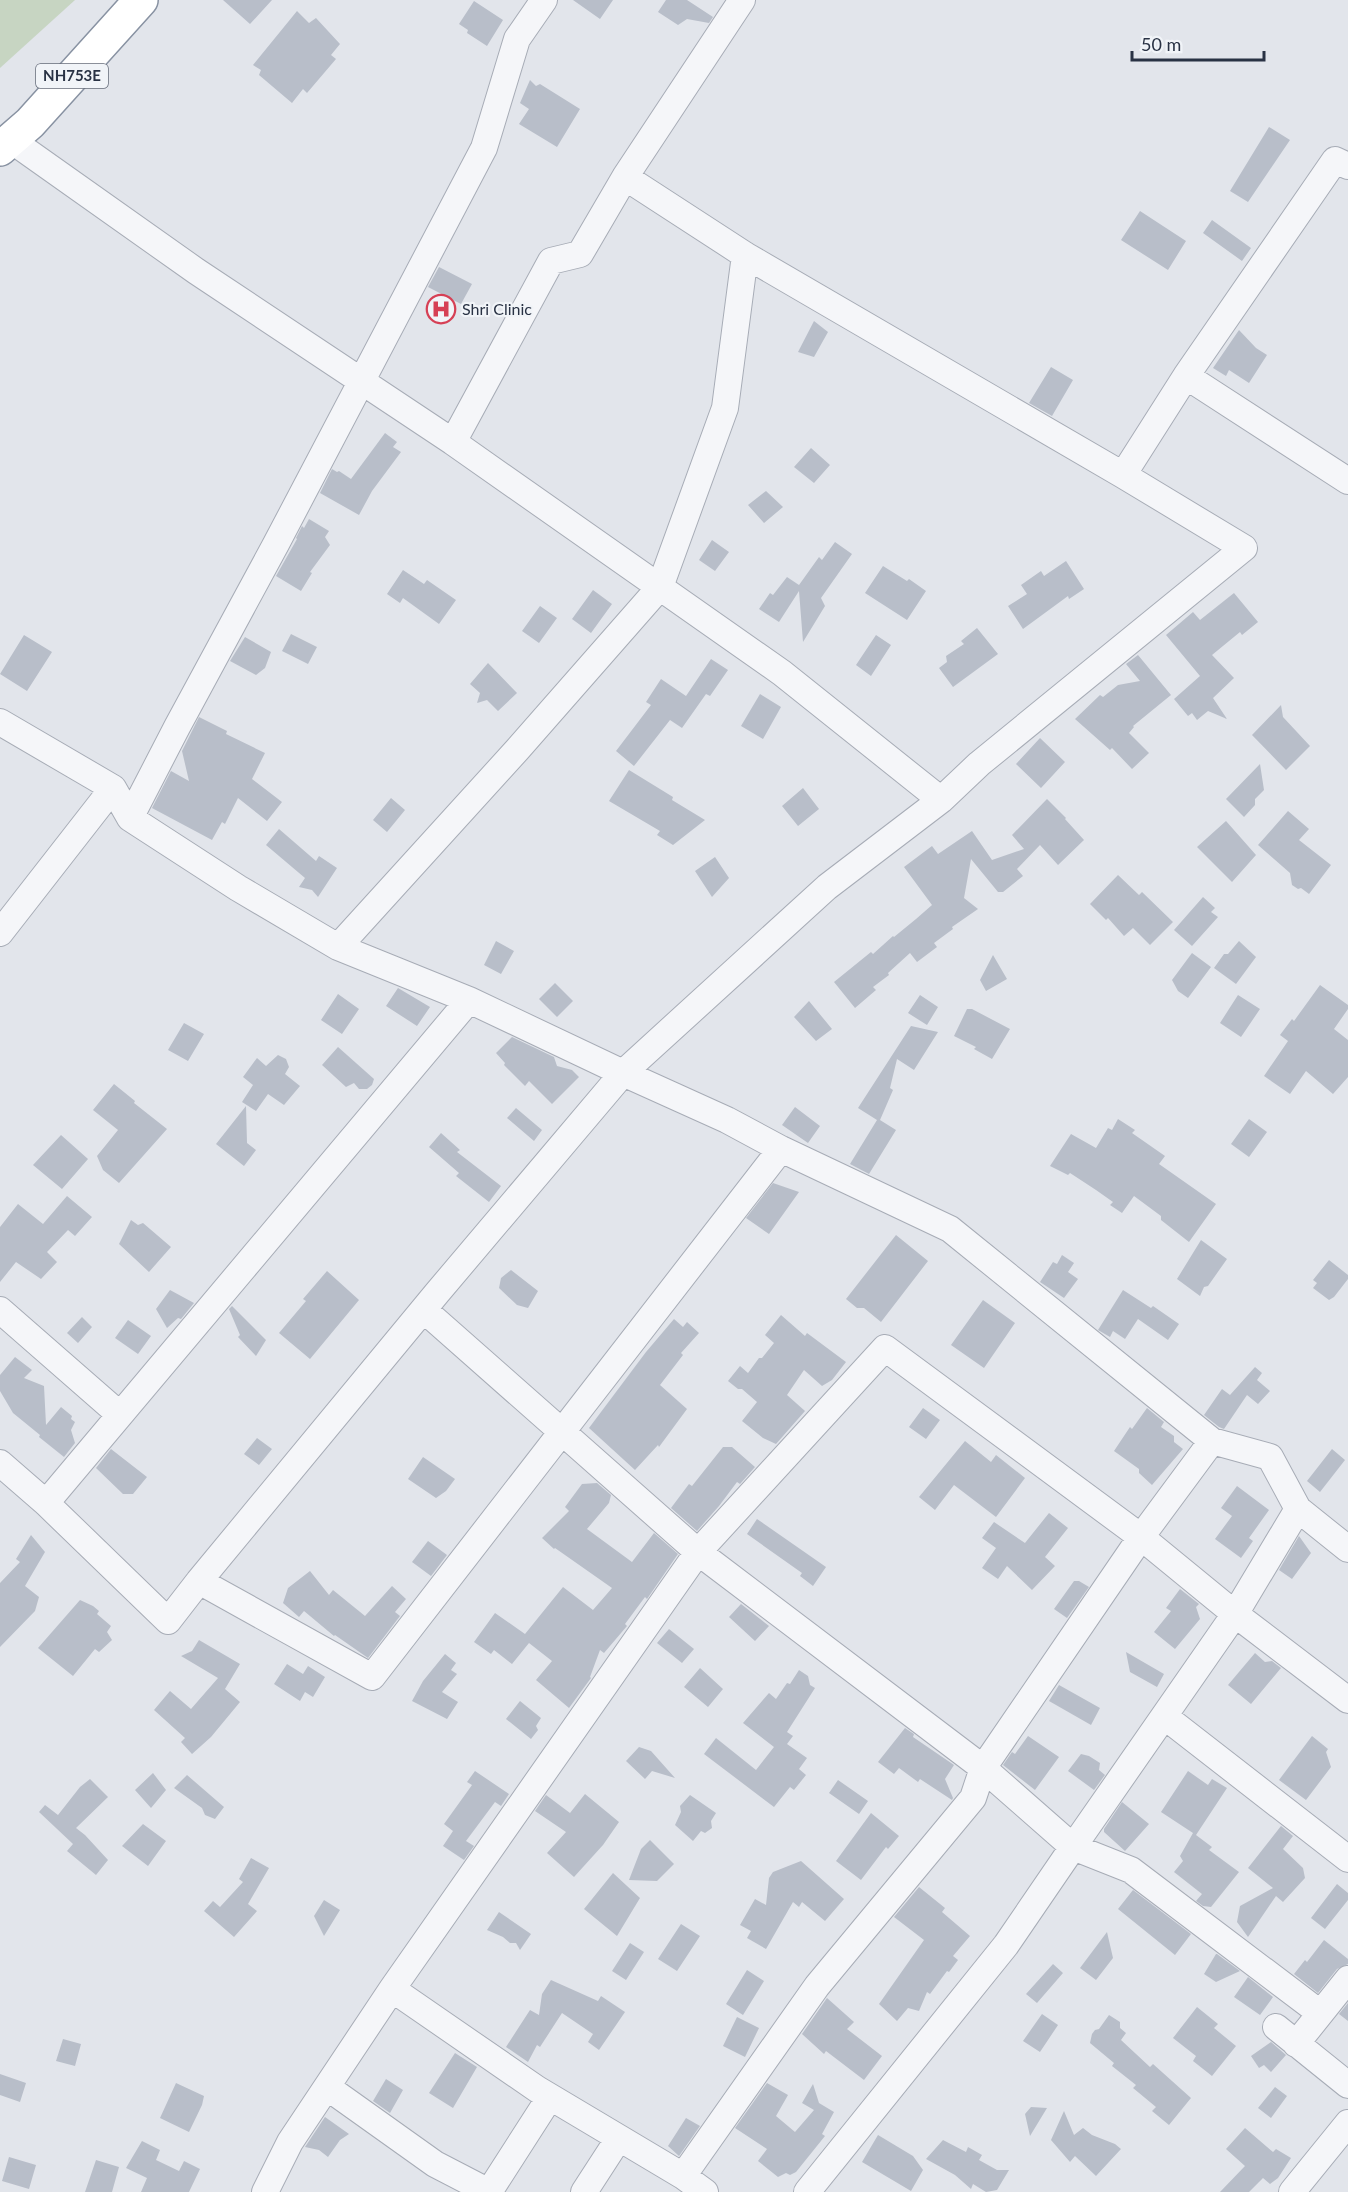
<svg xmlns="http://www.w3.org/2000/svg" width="1348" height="2192" viewBox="0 0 1348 2192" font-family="Lato,sans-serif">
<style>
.green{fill:#c7d5c2}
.building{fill:#b8bec9}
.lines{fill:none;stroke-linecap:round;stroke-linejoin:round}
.minor-casing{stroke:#a7acb6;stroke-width:28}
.highway-casing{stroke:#8892a2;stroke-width:36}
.minor{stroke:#f5f6f9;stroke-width:26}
.highway{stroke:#fff;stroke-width:33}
.labels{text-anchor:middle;stroke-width:4.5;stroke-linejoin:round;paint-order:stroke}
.shield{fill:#f1f4f8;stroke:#656c7a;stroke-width:1.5}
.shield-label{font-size:15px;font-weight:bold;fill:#293244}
.poi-label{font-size:16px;fill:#293244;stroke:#f1f4f8;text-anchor:start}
</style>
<rect width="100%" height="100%" fill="#e2e5eb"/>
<!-- green -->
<path class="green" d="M0,0H75L0,68Z"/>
<!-- building -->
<path class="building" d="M223,0H272L250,24Z
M573,0H613L600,19Z
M666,0H687L713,17L709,23L687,19L678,25L658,12Z
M474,1L503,20L487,46L467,33L468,30L459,24Z
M297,11L309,23L316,18L340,44L331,55L336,59L307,93L303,89L292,103L259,75L261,70L253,65Z
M530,80L536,86L540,84L580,109L557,147L519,124L529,109L520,103Z
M1269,127L1290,140L1248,202L1230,191Z
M1140,211L1186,241L1168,270L1121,240Z
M1212,220L1251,248L1242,261L1203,233Z
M439,267L472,284L461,304L428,287Z
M814,321L828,332L814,357L798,352Z
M1239,330L1256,348L1267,355L1249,383L1229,370L1226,376L1213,368Z
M1051,367L1073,380L1052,416L1029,403Z
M385,433L397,442L393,447L401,452L372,491L359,515L320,493L332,469L337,472L339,471L351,479Z
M811,448L830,465L814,483L794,467Z
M766,491L783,507L764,523L748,505Z
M309,519L329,531L325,537L330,545L310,572L312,573L301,591L276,576L297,539L296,538L302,526L304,528Z
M712,540L729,552L715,571L699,560Z
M835,542L852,554L821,598L825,606L803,642L799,591L779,622L759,609L770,593L773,595L787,577L799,585L819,557L822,560Z
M1066,561L1084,589L1069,599L1068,596L1023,629L1008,606L1027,594L1021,585L1041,571L1044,576Z
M883,566L907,581L909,579L926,591L907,620L865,593Z
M403,570L424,584L427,580L456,600L439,624L403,598L400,603L387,594Z
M593,590L612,604L591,633L572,619Z
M1234,593L1258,622L1242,635L1240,632L1212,655L1234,678L1213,698L1227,719L1208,711L1197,720L1192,713L1188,716L1174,699L1200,676L1166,635L1193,612L1200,620Z
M540,606L557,618L539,643L522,631Z
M977,628L998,654L953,687L939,668L947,662L946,656L964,644L961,641Z
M291,634L317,647L308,664L282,651Z
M24,635L52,652L27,691L0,674Z
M876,635L891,645L871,676L856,665Z
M245,637L271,652L265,668L256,675L230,661Z
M1138,655L1171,695L1133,726L1134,727L1129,733L1149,753L1132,769L1112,748L1110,750L1075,719L1100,695L1103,697L1118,685L1140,681L1126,664Z
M711,659L728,670L710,696L706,694L682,728L670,720L634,766L616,751L651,705L646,702L661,679L686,696Z
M488,663L517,693L498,711L487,700L477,703L480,693L470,684Z
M760,694L781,707L763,739L741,726Z
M1281,705L1283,717L1310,746L1286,770L1252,735Z
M199,717L227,731L226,734L265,753L252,779L282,802L267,821L238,798L225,824L222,822L212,840L152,808L171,771L189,781L182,751Z
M1040,738L1065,762L1041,788L1016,764Z
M1260,764L1264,790L1255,799V805L1244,817L1226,799Z
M629,770L673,797L672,800L705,820L673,845L657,835L660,831L609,801Z
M803,788L819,809L798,826L782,806Z
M391,798L405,810L387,832L373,820Z
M1047,799L1066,818L1065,819L1084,840L1058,865L1040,845L1017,869L1023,876L1003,892H998L971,859L964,898L978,909L952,927L953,929L934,943L937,947L917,962L910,953L888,973L889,975L873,987L876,990L855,1008L834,982L871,952L873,954L893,936L894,937L916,919L932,905L904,867L932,846L938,854L972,831L992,860L1024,849L1012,835Z
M1288,811L1309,829L1299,840L1331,865L1309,894L1301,888L1298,889L1292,885L1290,873L1258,845Z
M1226,821L1256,855L1232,882L1197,847Z
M279,829L316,861L319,856L337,868L318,897L312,890L299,887L305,878L266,845Z
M715,857L729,878L712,897L695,871Z
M1118,875L1139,895L1142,892L1173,922L1150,945L1133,928L1124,936L1108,918L1106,920L1090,904Z
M1203,897L1215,908L1211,912L1218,917L1192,946L1174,930Z
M496,941L514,951L501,974L484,965Z
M1239,941L1256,957L1236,984L1214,968L1224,954H1228Z
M1192,953L1211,967L1188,998L1178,991L1172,980Z
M993,955L1007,979L986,991L980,980Z
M555,983L573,1001L557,1017L539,999Z
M1320,985L1348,1005V1009L1334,1029L1348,1040V1077L1333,1094L1306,1071L1290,1094L1264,1076L1288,1041L1280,1035L1292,1019L1294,1021Z
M398,988L430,1007L417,1026L386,1006Z
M338,994L359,1009L342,1034L321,1020Z
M920,995L938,1007L927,1025L908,1013Z
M1238,995L1260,1009L1241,1037L1220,1023Z
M809,1001L832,1029L816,1041L794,1017Z
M967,1009H972L1010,1029L992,1059L974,1049L976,1047L954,1036Z
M184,1023L204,1034L188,1061L168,1050Z
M911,1026L938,1032L914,1070L897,1059L890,1088L893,1090L880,1120L896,1130L869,1174L850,1164L877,1120L858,1108Z
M512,1037L554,1057L557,1066L572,1070L579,1077L552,1104L529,1081L525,1086L504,1065L505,1063L496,1053Z
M338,1047L374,1079L372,1085L367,1089H359L354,1083L346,1087L322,1065Z
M278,1055L286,1059L289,1067L285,1074L300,1086L284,1105L268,1094L256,1111L242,1102L253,1085L243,1077L257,1058L266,1066Z
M114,1084L135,1101L134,1103L167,1129L119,1183L103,1170L97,1156L118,1130L93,1110Z
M246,1106L247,1143L256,1150L244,1166L216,1144Z
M795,1107L820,1126L808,1143L782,1125Z
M516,1108L542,1130L534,1141L507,1118Z
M1118,1119L1135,1130L1132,1133L1165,1156L1159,1164L1216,1204L1189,1242L1161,1220V1216L1134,1196L1122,1213L1110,1205L1113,1202L1096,1190L1070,1173L1068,1175L1050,1166L1071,1134L1096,1148L1108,1128L1112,1130Z
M1249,1119L1267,1132L1249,1157L1231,1144Z
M441,1133L460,1150L457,1152L501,1186L489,1202L456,1176L459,1173L429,1147Z
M61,1135L88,1159L62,1189L33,1165Z
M773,1183L799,1192L769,1234L746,1218Z
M67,1196L92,1217L75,1236L68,1230L47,1252L57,1262L41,1279L16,1262L0,1282V1227L18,1204L43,1224Z
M131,1220L138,1225L143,1223L171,1247L149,1272L119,1244Z
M896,1235L928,1261L881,1322L864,1308H857L846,1299Z
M1201,1240L1227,1259L1208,1286L1204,1287L1200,1296L1177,1279Z
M1062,1255L1074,1263L1068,1272L1078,1279L1064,1298L1040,1282L1053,1262L1057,1264Z
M1329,1260L1348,1275V1279L1334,1297L1329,1300L1313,1288L1317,1283L1313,1280Z
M511,1270L538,1291L528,1308L517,1305L499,1288L501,1278Z
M327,1271L359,1300L310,1359L279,1333L306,1301L303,1299Z
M170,1290L194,1303L181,1319L178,1318L167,1328L156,1309Z
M1123,1290L1151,1308L1153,1306L1179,1324L1168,1340L1138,1319L1125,1339L1113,1331L1110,1337L1098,1330Z
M983,1300L1015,1323L984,1368L951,1345Z
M232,1306L266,1340L256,1356L238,1337L240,1335L229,1309Z
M781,1315L805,1336L807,1333L846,1362L832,1380L822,1386L804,1370L787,1395L805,1411L776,1444L763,1438L742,1421L757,1402L742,1389H738L728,1381L740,1366L748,1373L759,1358H762L774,1343L765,1335Z
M82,1317L92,1327L78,1343L67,1333Z
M674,1319L683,1327L687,1322L699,1333L681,1353L683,1355L660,1385L687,1409L659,1447L658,1445L635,1470L589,1428L646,1352Z
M128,1320L151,1336L138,1354L115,1338Z
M15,1357L32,1370L24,1378L44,1386L46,1425L61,1407L72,1416L71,1419L75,1422L71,1430L75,1443L64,1457L39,1437L40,1435L13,1413L0,1391V1375Z
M1255,1367L1262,1373L1257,1380L1270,1391L1258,1404L1247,1395L1224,1429L1219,1427L1204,1415L1222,1389L1230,1395Z
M923,1408L940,1420L926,1439L909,1427Z
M1147,1408L1164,1422L1161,1427L1174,1436V1442L1183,1449L1152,1485L1139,1473V1469L1114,1451L1130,1427L1132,1429Z
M257,1438L272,1449L259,1465L244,1454Z
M965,1441L991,1462L996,1455L1025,1478L996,1517L954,1485L935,1510L919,1497Z
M723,1447H732L755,1467L740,1484L737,1482L719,1506L697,1531L671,1508L689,1484L692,1486Z
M111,1449L147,1477L133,1494H123L96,1468Z
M1332,1449L1345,1460L1320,1492L1307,1481Z
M423,1457L455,1479L446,1491L436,1498L408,1479Z
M597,1483L611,1495L609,1503L587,1529L632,1562L654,1533L678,1554L647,1599L645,1597L625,1624L627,1626L604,1653L600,1650L590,1677L591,1678L569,1708L536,1680L552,1661L529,1643L512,1664L494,1650L491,1654L474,1642L495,1613L525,1634L563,1587L593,1610L612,1588L555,1548L554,1549L542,1538L569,1511L565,1507L582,1484Z
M1237,1486L1269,1510L1249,1538L1253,1541L1241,1558L1215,1539L1232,1516L1221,1508Z
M1049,1513L1068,1528L1045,1557L1055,1566L1032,1590L1007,1566L998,1579L982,1568L996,1548L982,1538L994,1522L1025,1543Z
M757,1519L826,1567L813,1586L800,1576L802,1573L747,1534Z
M31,1535L45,1552L25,1586L39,1597L35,1611L0,1647V1583L20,1562L16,1559Z
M1299,1536L1311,1553L1292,1579L1279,1570Z
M428,1541L447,1555L431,1576L412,1562Z
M310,1571L329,1595L333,1590L365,1616L392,1586L406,1599L395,1612L400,1616L368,1658L335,1635L334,1636L304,1611L299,1617L283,1603L288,1588Z
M1074,1581H1079L1089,1587L1067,1618L1054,1609Z
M1180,1589L1199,1604L1196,1607L1200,1619L1175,1649L1154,1632L1171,1611L1166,1608Z
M80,1600L93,1606L99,1611L97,1614L111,1626L107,1632L112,1640L99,1652L95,1649L73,1676L38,1648Z
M741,1604L769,1626L755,1641L729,1617Z
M669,1629L694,1649L682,1663L657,1643Z
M199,1640L240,1664L225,1689L240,1702L211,1737L192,1754L181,1742L185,1738L154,1710L170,1691L191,1709L218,1678L181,1656L192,1651Z
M1126,1652L1164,1674L1157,1687L1130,1672Z
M1255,1653L1265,1662L1272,1661L1281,1668L1251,1704L1228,1685Z
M445,1654L456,1663L451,1670L457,1674L442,1692L458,1702L447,1719L412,1701L423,1681Z
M287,1664L303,1674L308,1666L325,1677L313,1697L305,1692L300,1701L274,1684Z
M700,1668L723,1689L708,1707L684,1687Z
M799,1670L808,1676L810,1685L815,1688L787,1732L793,1736L787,1744L807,1758L799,1769L806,1775L794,1790L790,1787L774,1807L704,1754L716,1738L756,1770L774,1747L743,1723L769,1693L776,1699L787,1683L790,1684Z
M1059,1685L1100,1708L1091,1725L1049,1701Z
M520,1701L541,1718L536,1726L538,1730L531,1739L506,1719Z
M905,1728L914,1734L913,1737L954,1765L945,1779L953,1798L952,1800L920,1779L918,1782L899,1768L894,1774L878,1762Z
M1028,1736L1059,1757L1035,1790L1003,1765L1012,1752L1015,1754Z
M1312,1736L1328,1749L1326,1752L1331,1767L1306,1800L1279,1780Z
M639,1747L651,1751L675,1778L652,1771L645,1779L626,1761Z
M1081,1754L1089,1756L1100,1763L1099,1770L1105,1775L1094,1790L1068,1771Z
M475,1771L509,1794L501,1806L495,1802L466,1841L474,1846L464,1860L443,1846L453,1831L444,1824L472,1785L467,1782Z
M1188,1771L1208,1785L1212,1779L1227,1788L1196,1835L1212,1847L1209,1850L1239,1872L1211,1907L1203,1906L1196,1901L1202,1894L1174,1872L1183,1861L1180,1856L1193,1833L1161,1812Z
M153,1773L166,1790L151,1808L135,1790Z
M187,1775L224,1807L215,1819L205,1815L202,1808L174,1788Z
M90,1779L108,1797L76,1828L85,1835L108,1860L96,1875L67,1851L73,1844L39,1812L45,1805L58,1815L80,1787Z
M838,1780L868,1801L859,1814L829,1793Z
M585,1794L619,1822L603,1845L574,1877L547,1853L566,1832L535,1811L546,1795L570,1813Z
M690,1795L716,1813L711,1821L712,1828L705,1833L701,1831L693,1841L675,1825L681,1812L680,1806Z
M1122,1802L1149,1824L1125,1851L1104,1832V1829Z
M871,1813L899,1836L888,1849L886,1847L861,1880L836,1861Z
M143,1824L166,1841L148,1866L122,1846Z
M1281,1826L1293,1836L1283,1849L1303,1868L1305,1878L1283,1902L1276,1896L1248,1937L1237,1922L1240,1906L1273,1888L1248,1868Z
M650,1840L674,1864L657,1881L629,1880L641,1849Z
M251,1858L269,1868L248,1904L257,1911L234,1937L204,1911L213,1901L220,1907L243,1882L239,1879Z
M801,1861L844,1899L825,1921L802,1902L799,1907L793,1902L766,1949L747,1938L751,1931L740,1925L755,1899L766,1905L769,1878L773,1872Z
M613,1873L640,1898L617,1936L584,1909Z
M1337,1884L1348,1893V1900L1325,1929L1311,1918Z
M919,1887L945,1908L942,1912L970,1936L953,1956L958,1960L949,1972L947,1971L930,1994L927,1992L919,2011L908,2008L897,2021L879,2004L924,1940L894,1917Z
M1133,1890L1191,1934L1175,1955L1118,1909Z
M324,1900L340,1910L324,1936L314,1916Z
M499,1912L531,1934L520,1950L516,1943H510L503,1937L487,1930Z
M681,1924L700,1936L677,1971L658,1959Z
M1107,1932L1113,1958L1096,1980L1080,1968Z
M1324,1940L1348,1959V1964L1337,1969L1318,1993L1294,1974L1305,1960L1307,1962Z
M630,1943L644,1952L626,1980L612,1971Z
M1216,1954H1217L1240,1971L1216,1982L1204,1974Z
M1053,1964L1063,1973L1037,2003L1026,1994Z
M747,1970L764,1981L743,2015L726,2004Z
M1248,1977L1273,1997L1260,2015L1234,1997Z
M551,1980L598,2001L601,1996L625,2012L599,2050L588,2042L593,2034L562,2013L540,2047L537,2045L528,2062L506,2047L530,2010L539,2015L542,1994Z
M827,1998L854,2022L847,2029L882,2056L864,2080L826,2051L824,2054L802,2034Z
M1348,2003V2021L1339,2014Z
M1197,2007L1218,2024L1214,2028L1236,2046L1212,2076L1193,2061L1196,2056L1173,2038Z
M1042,2014L1058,2025L1040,2052L1023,2041Z
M1109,2015L1120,2022V2028L1126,2033L1121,2040L1150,2067L1153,2064L1191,2098L1169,2125L1152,2111L1156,2107L1133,2088L1136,2085L1112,2066L1114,2063L1090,2043L1092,2034L1095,2030L1099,2029Z
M737,2017L759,2028L745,2057L723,2046Z
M63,2039L81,2044L75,2066L56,2061Z
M1271,2042L1286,2055L1271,2072L1264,2065L1259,2068L1251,2056Z
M455,2053L477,2067L453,2108L429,2093Z
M0,2074L26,2083L20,2102L0,2095Z
M386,2079L403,2090L390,2113L373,2101Z
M176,2083L204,2096L202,2105L189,2132L160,2118Z
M767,2083L788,2095L776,2116L795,2132L814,2110L802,2103L813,2084L819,2103L834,2112L822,2134L825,2136L796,2172L790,2175L786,2173L778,2177L758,2161L767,2149L735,2128Z
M1275,2087L1287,2096L1271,2118L1258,2108Z
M1031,2107L1047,2108L1030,2136L1025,2114Z
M1064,2111L1074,2135L1083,2128L1092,2135L1115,2144L1121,2149L1096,2176L1075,2156L1070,2162L1051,2140Z
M325,2117L349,2134L340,2140L328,2157L319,2150L305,2147Z
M686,2118L700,2126L679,2156L668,2146Z
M1245,2128L1273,2152L1276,2149L1291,2158L1278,2178L1270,2184L1263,2178L1249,2192H1220L1245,2166L1226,2149Z
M878,2135L913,2156L923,2170L911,2191L862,2162Z
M943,2140L966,2152L968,2147L982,2155L979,2160L997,2170H1009L997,2190L986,2192L973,2184L971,2189L955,2175L926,2159Z
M142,2141L160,2150L156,2160L179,2171L184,2161L200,2169L189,2192H141L147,2178L126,2168Z
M9,2157L36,2165L29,2189L2,2181Z
M96,2160L119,2167L112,2192H85Z"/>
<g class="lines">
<!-- minor casing -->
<g class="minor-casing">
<path id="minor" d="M625,177L742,0
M1186,376L1348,481
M453,442L782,673L941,800
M1123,475L1186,376L1335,160L1348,166
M0,722L113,788L130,818L238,888L338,947L469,1000L623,1073L727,1120L781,1149L950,1229L1212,1441L1270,1457L1298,1509L1235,1614L1073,1847L983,1768L698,1552L424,1310
M130,818L177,727L276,544L484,148L517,39L544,0
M0,933L113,788
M338,947L517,750L660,587L725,408L745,255
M0,1310L119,1414
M0,1463L46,1503L168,1621L199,1581L437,1293L623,1073L827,887L941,800L979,764L1244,548L1123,475L745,255L625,177L580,254L551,261L453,442L196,271L11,140
M46,1503L469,1000
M1298,1509L1348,1549
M199,1581L372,1677L781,1149
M1164,1716L1348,1859
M1276,2027L1348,2085
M1296,2044L1348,1979
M327,2087L435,2164L489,2192
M683,2176L537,2089L392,1989L698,1552L885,1348L1141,1537L1235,1614L1348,1700
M265,2192L290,2142L392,1989
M489,2192L550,2097
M584,2192L619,2138
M705,2192L683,2176L817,1986L973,1798L983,1768L1141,1537L1212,1441
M807,2192L1006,1945L1073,1847L1131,1870L1320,2013
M1292,2192L1348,2123"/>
</g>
<!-- highway casing -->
<g class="highway-casing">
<path id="highway" d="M0,149L30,123L141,0"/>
</g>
<!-- minor -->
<use href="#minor" class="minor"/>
<!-- highway -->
<use href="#highway" class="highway"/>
</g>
<!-- icons -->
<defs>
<g id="hospital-ring" transform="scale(1.5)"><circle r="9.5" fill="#f1f4f8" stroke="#d64055" stroke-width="1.5"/><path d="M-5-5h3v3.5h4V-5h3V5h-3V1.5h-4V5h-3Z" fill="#d64055"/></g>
</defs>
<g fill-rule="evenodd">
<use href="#hospital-ring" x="441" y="309"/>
</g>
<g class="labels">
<!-- shield labels -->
<rect class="shield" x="36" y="64" width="72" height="24" rx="4.5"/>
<g class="shield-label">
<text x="72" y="81">NH753E</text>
</g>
<!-- poi labels -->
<g class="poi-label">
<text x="462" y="315">Shri Clinic</text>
</g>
</g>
<!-- scale -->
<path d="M1132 51v9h132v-9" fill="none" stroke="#293244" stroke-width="3"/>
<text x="1141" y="51" font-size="18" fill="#293244" stroke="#f1f4f8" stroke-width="4.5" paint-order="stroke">50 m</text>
</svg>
